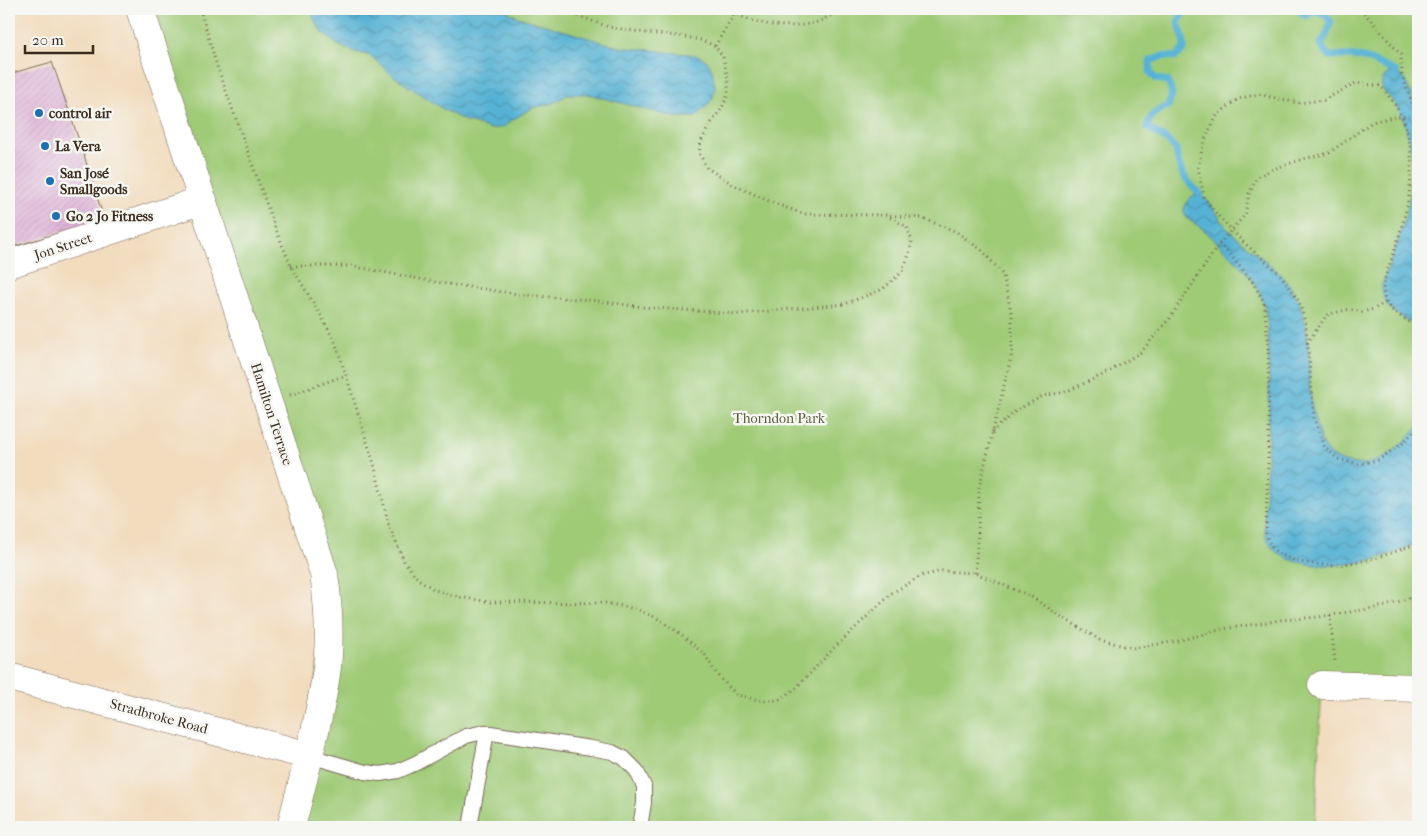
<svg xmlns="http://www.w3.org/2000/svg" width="1427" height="836" viewBox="0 0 1427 836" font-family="'IM FELL French Canon',serif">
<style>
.park{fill:#9fca76;stroke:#6d7a4a}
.water{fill:url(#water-waves);stroke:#486e79}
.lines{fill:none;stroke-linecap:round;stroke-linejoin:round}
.stream{stroke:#56b2d4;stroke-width:7}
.building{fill:url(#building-hatch)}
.service-casing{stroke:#7b6856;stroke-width:16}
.minor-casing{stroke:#7b6856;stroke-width:29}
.path{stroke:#7b6856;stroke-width:3;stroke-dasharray:1 4;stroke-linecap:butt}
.service{stroke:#fff;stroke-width:14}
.minor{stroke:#fff;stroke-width:28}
.poi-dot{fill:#1f6fb2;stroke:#f6f6f2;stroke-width:2}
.labels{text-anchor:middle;stroke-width:5;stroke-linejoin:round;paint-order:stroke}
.poi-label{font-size:14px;font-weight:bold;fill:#3b2a1e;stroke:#f6f6f2;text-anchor:start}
.street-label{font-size:14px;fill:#3b2a1e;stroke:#f6f6f2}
.park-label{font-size:14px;fill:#595a38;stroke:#f6f6f2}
</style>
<defs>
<pattern id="water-waves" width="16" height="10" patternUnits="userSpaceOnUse" patternTransform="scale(1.25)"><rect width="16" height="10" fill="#56b2d4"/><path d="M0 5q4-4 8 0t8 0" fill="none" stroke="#4891ab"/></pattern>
<pattern id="building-hatch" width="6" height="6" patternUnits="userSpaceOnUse" patternTransform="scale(1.25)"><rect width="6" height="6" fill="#dfb3d9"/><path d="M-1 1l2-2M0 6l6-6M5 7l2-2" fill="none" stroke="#c09aba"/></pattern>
</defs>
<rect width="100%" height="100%" fill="#f6f6f2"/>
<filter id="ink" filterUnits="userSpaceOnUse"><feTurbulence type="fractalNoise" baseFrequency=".02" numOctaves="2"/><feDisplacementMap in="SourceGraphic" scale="10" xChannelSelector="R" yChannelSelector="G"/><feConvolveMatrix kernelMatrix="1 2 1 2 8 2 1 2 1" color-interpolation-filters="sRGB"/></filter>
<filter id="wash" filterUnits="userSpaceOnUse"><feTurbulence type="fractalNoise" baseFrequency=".0096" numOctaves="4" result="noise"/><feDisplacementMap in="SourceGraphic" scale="20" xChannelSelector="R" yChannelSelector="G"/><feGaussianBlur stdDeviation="1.12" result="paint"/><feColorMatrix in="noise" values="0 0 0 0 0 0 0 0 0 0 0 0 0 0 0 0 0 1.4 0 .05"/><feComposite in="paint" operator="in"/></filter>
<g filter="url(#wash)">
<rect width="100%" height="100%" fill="#f2dcbe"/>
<!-- park -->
<path class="park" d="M140,9H1418V688L1322,685L1315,827H291L328,605Z"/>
<!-- water -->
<path class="water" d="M311,9H504L518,17L619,47L697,55L706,60L712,69L715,86L713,98L707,106L695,117H674L588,94H569L553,103L532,108L509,122L504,127L491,129L465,121L443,109L392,75L371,56L352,51L338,45L322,32L314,19Z
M1396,72L1405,79L1418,113V327C1401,315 1381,311 1382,285C1396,245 1414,206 1412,162C1412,152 1410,142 1407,132C1405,120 1398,107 1390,98C1388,95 1384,93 1383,89C1378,79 1387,72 1396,72Z
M1197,194C1209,196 1220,221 1229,230C1252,253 1284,269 1298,300C1308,321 1308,345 1309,367C1309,387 1311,408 1317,428C1319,434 1320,440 1323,446C1330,457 1343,463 1355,464C1382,466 1402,445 1418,427V543C1403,549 1388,556 1372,560C1344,567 1276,573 1266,536C1262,521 1266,499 1266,483C1268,437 1271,392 1268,346C1268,332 1268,315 1263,301C1252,272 1225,250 1203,229C1198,225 1191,222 1187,218C1179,209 1188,197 1197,194Z"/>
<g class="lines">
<!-- stream -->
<path class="stream" d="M1297,9L1306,16L1313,11L1325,14L1331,22L1327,34L1321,44L1324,51L1330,56H1353L1368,59L1396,72
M1201,195C1185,180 1178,171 1176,149L1168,141L1147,127C1151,114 1156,111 1168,106L1172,94L1168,81L1156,79L1150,72V61L1163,56L1176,57L1184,49L1183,37L1178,22L1184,12L1195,11L1203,9"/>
</g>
<g id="blocks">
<!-- building -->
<path class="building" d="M52,62L83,152L104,219L9,248V74Z"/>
</g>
</g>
<g filter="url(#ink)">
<use href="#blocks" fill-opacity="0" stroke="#7b6856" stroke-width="1"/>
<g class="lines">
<!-- service casing -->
<g class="service-casing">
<path id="service" d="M310,756L365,772L380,774L398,771L416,763L466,736L484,732L591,748L612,752L624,758L636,770L644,786V803L640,827
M470,827L487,732"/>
</g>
<!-- minor casing -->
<g class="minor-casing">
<path id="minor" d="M140,9L324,574C329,609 331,646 325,681C317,731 303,779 291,827
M9,264L203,200
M9,677L310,756
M1322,685L1418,688"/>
</g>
<!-- path -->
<path class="path" d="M200,9L216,63L274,225L291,266L320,314L335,342L346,375L374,464L389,526L404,561L418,579L435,590L458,597L490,602L606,603L636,609L657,618L681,634L705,655L717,675L737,695L763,701L778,700L794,690L834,648L892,593L921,576L942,571L975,573L1030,596L1065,619L1100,640L1133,648L1178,641L1223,629L1281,620L1319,617L1386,606L1418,595
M559,9L609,27L646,33L680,36L701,40L715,46L723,57L728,79V94L722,108L709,126L701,142L699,153L707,168L734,185L771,202L803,214L886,215L921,218L955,231L983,251L1003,275L1012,316V353L979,488L978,534L975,573
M730,9C750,26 789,29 814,23C823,21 833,13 842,9
M1361,9L1401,55L1402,76L1418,118
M715,46L735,13
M1219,244L1231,256L1252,281L1264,302L1268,341L1269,423L1266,535C1268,539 1270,545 1273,549C1280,555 1288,558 1297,561C1338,572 1380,558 1418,543
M291,266H351L441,283L525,295L591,300L642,307L738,314L845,304L883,289L902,272L908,258L912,241L907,227L889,217
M1418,327C1408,319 1392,315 1386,302C1379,286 1388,270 1393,255C1407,213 1419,169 1405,125C1401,111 1390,98 1381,86L1356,83L1324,100L1298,103L1258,94L1238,99L1217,115L1204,141L1198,168L1204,197L1214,211L1242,241L1279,273L1299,301L1306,325L1314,418L1325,448L1338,459L1359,464L1378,460L1402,444L1418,427
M1307,343L1327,315L1349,309L1362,312L1374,309L1386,302
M290,395L346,375
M992,432L1017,410L1043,396L1065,392L1107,373L1141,352L1170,318L1219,244L1245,215L1249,194L1257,177L1273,169L1303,159L1329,153L1372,122L1393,117L1417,115
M1330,615L1335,662"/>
<!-- service -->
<use href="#service" class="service"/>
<!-- minor -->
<use href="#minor" class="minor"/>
</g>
</g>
<!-- markers -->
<g class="poi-dot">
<circle cx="39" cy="113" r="5"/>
<circle cx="45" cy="146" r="5"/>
<circle cx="50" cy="181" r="5"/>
<circle cx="56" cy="216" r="5"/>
</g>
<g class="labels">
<!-- poi labels -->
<g class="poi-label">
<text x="49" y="118">control air</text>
<text x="55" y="151">La Vera</text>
<text x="60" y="178">San José<tspan x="60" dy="16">Smallgoods</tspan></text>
<text x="66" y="221">Go 2 Jo Fitness</text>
</g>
<!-- street labels -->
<g class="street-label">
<text transform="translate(63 246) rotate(-18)" y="5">Jon Street</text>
<text transform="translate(272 414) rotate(72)" y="5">Hamilton Terrace</text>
<text transform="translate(159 716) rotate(15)" y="5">Stradbroke Road</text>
</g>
<!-- park labels -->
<g class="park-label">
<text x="779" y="423">Thorndon Park</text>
</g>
</g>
<!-- margin -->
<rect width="1427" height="836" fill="none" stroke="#f6f6f2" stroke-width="30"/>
<!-- scale -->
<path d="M25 45v8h68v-8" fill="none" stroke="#3b2a1e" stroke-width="2.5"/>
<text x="32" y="45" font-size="15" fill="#3b2a1e" stroke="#f6f6f2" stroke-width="4" paint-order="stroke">20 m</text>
</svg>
